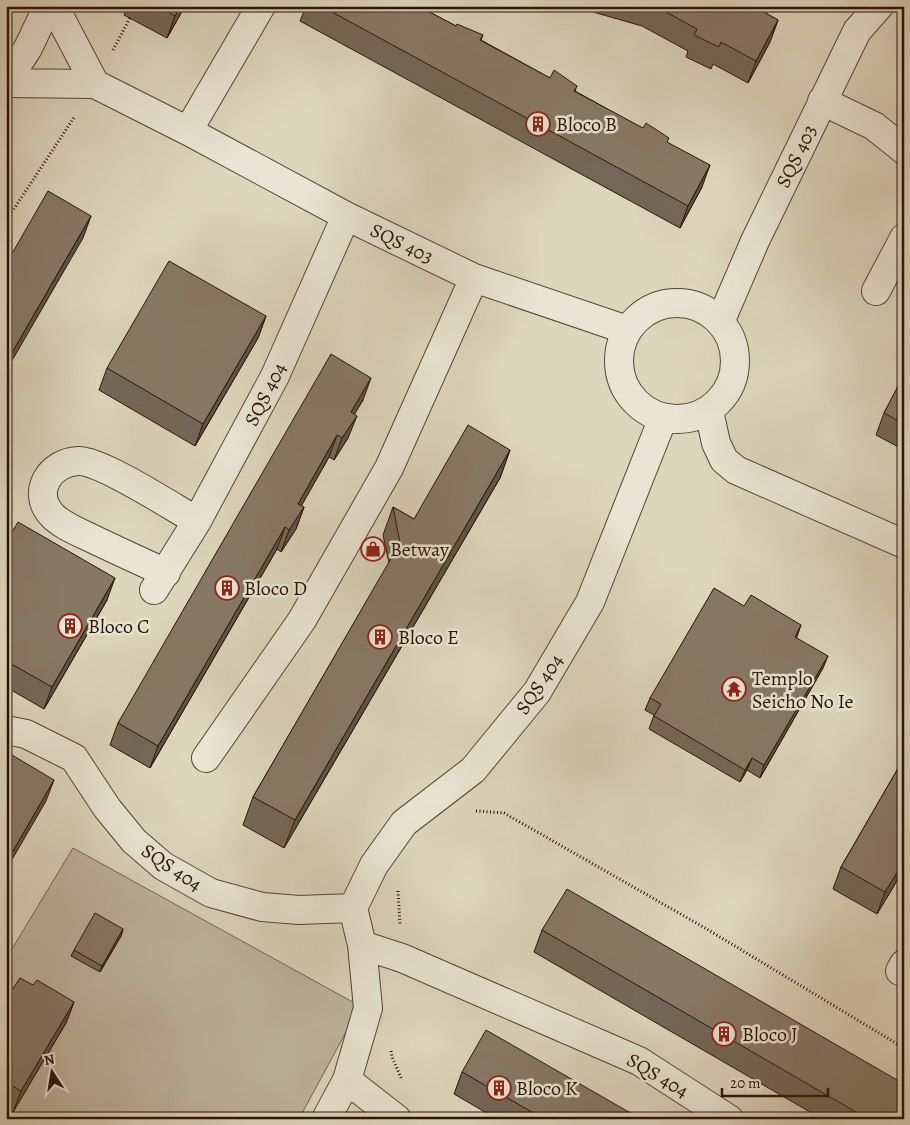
<svg xmlns="http://www.w3.org/2000/svg" width="910" height="1125" viewBox="0 0 910 1125" font-family="Alegreya,serif">
<style>
.green{fill:#beb49e;stroke:#746454}
.lines{fill:none;stroke-linecap:round;stroke-linejoin:round}
.minor-casing{stroke:#564436;stroke-width:30}
.path{stroke:#291309;stroke-width:3;stroke-dasharray:1 2.5;stroke-linecap:butt}
.minor{stroke:#e9e4d3;stroke-width:28}
.wall{fill:#746758;stroke:#291309}
.shaded-wall{fill:#5e5447;stroke:#291309}
.building{fill:#877866;stroke:#291309}
.labels{text-anchor:middle;stroke-width:5;stroke-linejoin:round;paint-order:stroke}
.poi-label{font-size:20px;fill:#291309;stroke:#e9e4d3;text-anchor:start}
.street-label{font-size:20px;fill:#291309;stroke:#e9e4d3}
</style>
<rect width="100%" height="100%" fill="#ddd5bc"/>
<filter id="stains"><feTurbulence type="fractalNoise" baseFrequency=".004" numOctaves="4"/><feColorMatrix values="0 0 0 0 .2 0 0 0 0 .09 0 0 0 0 .02 0 0 0 .5 -.17"/></filter>
<radialGradient id="worn" r=".72"><stop offset=".6" stop-color="#630" stop-opacity="0"/><stop offset="1" stop-color="#630" stop-opacity=".3"/></radialGradient>
<!-- green -->
<path class="green" d="M73,848L360,1006L299,1119H6V959Z"/>
<g class="lines">
<!-- minor casing -->
<g class="minor-casing">
<path id="minor" d="M54,6L95,84
M6,82L28,48L48,6
M6,83L95,84L188,131L346,216L474,278L627,330
M822,101L874,126L904,150
M188,131L261,6
M876,291L904,238
M619 361a58 58 0 1 1 116 0a58 58 0 1 1-116 0Z
M721,320L755,241L857,31L879,6
M709,411L716,443L724,460L736,470L904,544
M166,573C142,562 118,551 93,539C81,533 60,525 51,514C31,491 51,462 78,461C101,460 174,508 197,521
M154,590L197,521L275,376L346,216
M6,730L26,734L74,758L107,808L134,841L163,866L211,893L262,907L299,910L353,908
M206,758L302,620L389,468L474,278
M362,945L402,958L639,1061L729,1119
M900,971L904,964
M347,1080L397,1119
M326,1119L347,1080L368,1008L362,945L353,908L374,865L404,823L473,770L537,692L590,602L663,418"/>
</g>
<!-- path -->
<path class="path" d="M113,50L131,16
M6,221L75,116
M476,811L504,813L705,928L904,1048
M398,891L400,924
M391,1051L392,1057L402,1080"/>
<!-- minor -->
<use href="#minor" class="minor"/>
</g>
<!-- wall -->
<path class="wall" d="M127,6H185L167,38L124,15Z
M306,6H418L456,26L483,35L481,40L550,78L577,86L575,91L667,142L702,187L680,228L300,21Z
M594,6H753L778,20L770,42L748,83L713,64L711,69L686,57L688,51L642,26L593,12L595,7Z
M266,316L258,338L195,446L99,390L107,368Z
M904,375V450L876,435L884,413Z
M363,400L354,414L348,438L334,460L329,457L301,506L304,507L296,529L281,552L277,549L150,768L110,745L118,723Z
M510,450L500,478L284,848L243,825L253,797L389,563L383,535L393,507L414,519Z
M6,542L107,600L44,709L6,687Z
M797,638L823,668L760,778L747,770L740,782L649,729L654,715L645,710L650,698Z
M904,758V869L877,914L833,889L841,867Z
M123,929L121,936L100,972L71,956L74,950Z
M542,930L904,1119H822L534,952Z
M33,985L74,1002L66,1023L13,1112L6,1108V999Z
M462,1072L641,1119H497L454,1094Z"/>
<!-- shaded-wall -->
<path class="shaded-wall" d="M181,6H185L167,38L175,16Z
M778,20L770,42L748,83L756,61Z
M710,165L702,187L680,228L688,206Z
M91,216L83,238L6,371V363Z
M266,316L258,338L195,446L203,424Z
M371,378L363,400L343,434L351,412Z
M357,416L348,438L334,460L342,438Z
M337,435L329,457L290,526L298,504Z
M510,450L500,478L284,848L295,820Z
M304,507L296,529L281,552L289,530Z
M285,527L277,549L150,768L158,746Z
M115,578L107,600L44,709L52,687Z
M801,625L797,637L790,649L795,637Z
M828,656L823,668L760,778L764,765Z
M752,758L747,770L740,782L745,770Z
M54,780L46,801L6,870V863Z
M904,861V869L877,914L885,892Z
M123,929L121,936L100,972L102,966Z
M74,1002L66,1023L13,1112L21,1091Z"/>
<!-- building -->
<path class="building" d="M157,6H181L175,16Z
M321,6H418L456,26L457,24L483,35L480,40L550,78L554,70L577,86L574,91L643,128L646,123L669,138L667,142L710,165L688,206Z
M655,6H753L778,20L756,61L721,42L719,47L694,35L697,29Z
M48,191L91,216L6,363V264Z
M169,261L266,316L203,424L107,368Z
M331,354L371,378L351,412L357,416L342,438L337,435L298,504L304,507L289,530L285,527L158,746L118,723Z
M904,375V424L884,413Z
M468,425L510,450L295,820L253,797L400,543L393,507L414,519Z
M18,522L115,578L52,687L6,661V542Z
M714,588L744,606L751,595L801,625L795,637L828,656L764,765L752,758L745,770L654,716L661,704L650,698Z
M12,755L54,780L6,863V765Z
M904,758V861L885,892L841,867Z
M567,889L904,1084V1119H868L542,930Z
M95,913L123,929L102,966L74,950Z
M20,978L33,985L37,980L74,1002L21,1091L6,1082V999Z
M486,1030L641,1119H544L462,1072Z"/>
<!-- icons -->
<defs>
<g id="building-ring" transform="scale(1.25)"><circle r="9.5" fill="#e9e4d3" stroke="#8f2418" stroke-width="1.5"/><path d="M-4-6H4V6H1V3H-1V6H-4ZM-2.5-4.3h1.7v1.8h-1.7ZM.8-4.3h1.7v1.8H.8ZM-2.5-1h1.7V.8h-1.7ZM.8-1h1.7V.8H.8Z" fill="#8f2418"/></g>
<g id="shop-ring" transform="scale(1.25)"><circle r="9.5" fill="#e9e4d3" stroke="#8f2418" stroke-width="1.5"/><path d="M-5-2.5h2.3a2.7 3.5 0 0 1 5.4 0H5L5.5 6h-11ZM-1.5-2.5h3a1.5 2.3 0 0 0-3 0Z" fill="#8f2418"/></g>
<g id="temple-ring" transform="scale(1.25)"><circle r="9.5" fill="#e9e4d3" stroke="#8f2418" stroke-width="1.5"/><path d="M0-6L5-2H3V0L6.5 2.5H4V6H1.5V3h-3V6H-4V2.5H-6.5L-3 0V-2H-5Z" fill="#8f2418"/></g>
</defs>
<g fill-rule="evenodd">
<use href="#building-ring" x="538" y="124"/>
<use href="#shop-ring" x="373" y="549"/>
<use href="#building-ring" x="227" y="588"/>
<use href="#building-ring" x="70" y="626"/>
<use href="#building-ring" x="380" y="637"/>
<use href="#temple-ring" x="734" y="689"/>
<use href="#building-ring" x="724" y="1034"/>
<use href="#building-ring" x="499" y="1088"/>
</g>
<g class="labels">
<!-- poi labels -->
<g class="poi-label">
<text x="556" y="131">Bloco B</text>
<text x="390" y="556">Betway</text>
<text x="244" y="595">Bloco D</text>
<text x="88" y="633">Bloco C</text>
<text x="398" y="644">Bloco E</text>
<text x="752" y="685">Templo<tspan x="752" dy="23">Seicho No Ie</tspan></text>
<text x="742" y="1041">Bloco J</text>
<text x="516" y="1095">Bloco K</text>
</g>
<!-- street labels -->
<g class="street-label">
<text transform="translate(796 156) rotate(-64)" y="7">SQS 403</text>
<text transform="translate(402 243) rotate(26)" y="7">SQS 403</text>
<text transform="translate(265 394) rotate(-63)" y="7">SQS 404</text>
<text transform="translate(539 684) rotate(-56)" y="7">SQS 404</text>
<text transform="translate(172 867) rotate(34)" y="7">SQS 404</text>
<text transform="translate(658 1075) rotate(31)" y="7">SQS 404</text>
</g>
</g>
<!-- margin -->
<rect width="910" height="1125" fill="none" stroke="#ddd5bc" stroke-width="25"/>
<rect x="8" y="8" width="895" height="1110" fill="none" stroke="#291309" stroke-width="2.5"/>
<rect x="12" y="12" width="885" height="1100" fill="none" stroke="#291309"/>
<!-- north arrow -->
<g transform="translate(52 1072) rotate(348)" stroke="#e9e4d3" stroke-width="4" paint-order="stroke">
<path d="M0-4L9 19L0 12L-9 19Z" fill="#291309"/>
<text y="-8" font-size="14" font-weight="bold" text-anchor="middle" fill="#291309">N</text>
</g>
<!-- scale -->
<path d="M722 1088v8h106v-8" fill="none" stroke="#291309" stroke-width="2.5"/>
<text x="730" y="1088" font-size="15" fill="#291309" stroke="#e9e4d3" stroke-width="4" paint-order="stroke">20 m</text>
<rect width="100%" height="100%" filter="url(#stains)"/>
<rect width="100%" height="100%" fill="url(#worn)"/>
</svg>
